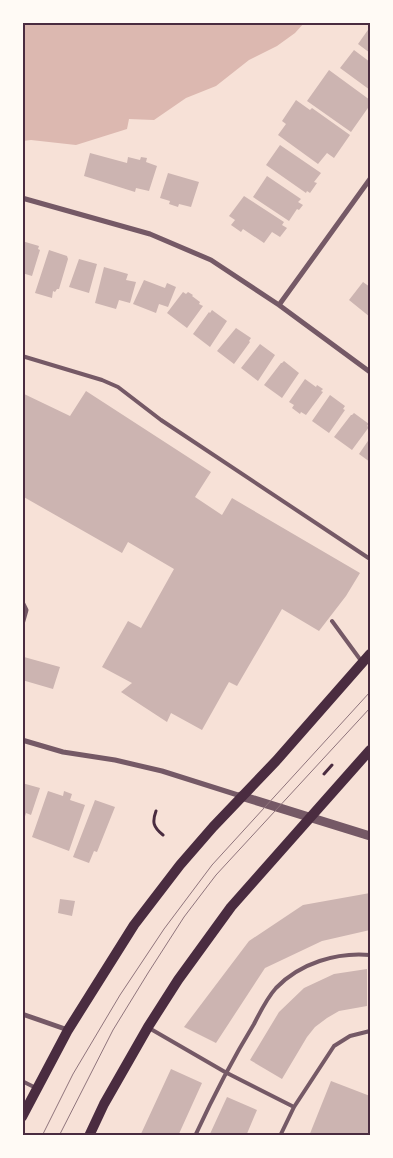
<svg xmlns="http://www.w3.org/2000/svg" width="393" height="1158" viewBox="0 0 393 1158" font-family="'Alegreya Sans',sans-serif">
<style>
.water{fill:#dcb8b0}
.building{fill:#ccb4b1}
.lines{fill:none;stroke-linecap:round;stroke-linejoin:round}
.path{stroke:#4a2c40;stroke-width:3}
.service{stroke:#755966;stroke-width:4}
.minor{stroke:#755966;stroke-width:5}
.tertiary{stroke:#755966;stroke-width:9}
.secondary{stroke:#4a2c40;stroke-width:10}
.tram{stroke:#8f747c;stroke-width:1}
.neatline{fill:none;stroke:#4a2c40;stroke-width:2}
</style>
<rect width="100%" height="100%" fill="#f7e1d7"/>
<!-- water -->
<path class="water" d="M22,23L23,22L304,23L295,33L277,46L249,60L216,86L186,98L154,120L129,119L127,129L76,145L31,140L23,141Z"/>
<!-- building -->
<path class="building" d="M370,27V53L358,44Z
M354,50L370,62V90L340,68Z
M329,70L370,100V105L351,132L307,101Z
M296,100L310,110L312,108L350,135L334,158L327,153L318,164L278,135L286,124L282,121Z
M280,145L321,173L314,182L317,183L310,193L307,191L306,193L266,165Z
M90,153L127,163L128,157L140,160L141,157L147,158L146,162L157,166L149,191L136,188L135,192L84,176Z
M168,173L199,182L191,207L179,204L178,207L169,204L170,201L160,198Z
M267,176L301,199L298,202L303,205L299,210L297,209L289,221L253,197Z
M244,196L284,222L282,225L287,228L280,237L272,232L264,243L243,229L241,232L231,225L235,220L229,216Z
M22,241L39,246L38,249L40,250L32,276L22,273Z
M49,250L67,256L68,259L59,289H57L55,292L53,291L52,298L35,293Z
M79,259L97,264L89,293L69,287Z
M104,267L128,274L126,280L136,282L130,303L119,300L116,309L95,303Z
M144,280L165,288L167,283L176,287L168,307L159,304L156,313L133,304Z
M363,282L370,287V317L349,300Z
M183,292L186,294L188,292L193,295L192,296L200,302L199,304L203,306L187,328L167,313Z
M212,310L227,321L210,347L193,334L209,312L210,313Z
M236,328L251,338L249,341L250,342L234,364L217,351Z
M260,344L275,355L258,381L241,368Z
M284,361L299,373L282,398L264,385L281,363H282Z
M305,379L316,387L317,385L323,389L321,391L323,392L306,415L301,412L300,414L292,408L294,405L289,402Z
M86,391L211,472L195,497L222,515L232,498L360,573L346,596L319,631L282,609L237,686L229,682L202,730L171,713L167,722L121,692L132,683L102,667L128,621L141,628L174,569L128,542L122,553L22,496V393L70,416Z
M330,395L345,406L343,409L345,410L329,433L312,421Z
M354,413L369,424L367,426L369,427L352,450L334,437L351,415H352Z
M370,438V462L359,454Z
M24,657L60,667L53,689L22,680Z
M22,783L40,788L31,815L26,813L23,823Z
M48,791L63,796L64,791L72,794L70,800L85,805L69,851L32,837Z
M95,800L115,807L97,852L94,851L89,863L73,857Z
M370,893V930L322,941L265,968L216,1043L184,1027L249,941L303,905Z
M60,899L75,901L72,916L58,913Z
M367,969V1006L339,1011L327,1018L315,1027L307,1037L282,1079L250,1060L279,1012L304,988L334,974Z
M171,1069L202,1083L178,1136H140Z
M331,1081L370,1096V1136H309Z
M227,1097L257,1110L246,1136H209Z"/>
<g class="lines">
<!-- path -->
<path class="path" d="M324,774L332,765
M156,811C152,822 153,827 163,835"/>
<!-- service -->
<path class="service" d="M22,356L102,380L118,387L161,420L370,559
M332,621L362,662
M149,1028L225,1072L294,1107
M22,1081L36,1088
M195,1136C213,1097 232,1060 254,1024C260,1012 267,998 276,988C300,963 337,952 370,955
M280,1136L294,1107L334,1046L350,1036L370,1031"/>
<!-- minor -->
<path class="minor" d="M22,198L150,234L211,260L279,305L370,372
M279,305L370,179
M22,602L26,610L22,624
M22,740L63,752L115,760L162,771L241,796
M22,1014L68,1030"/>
<!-- tertiary -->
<path class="tertiary" d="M241,796L370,836"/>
<!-- secondary -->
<path class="secondary" d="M22,1117L68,1030L134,925L180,865L213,827L276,761L370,654
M89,1136L104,1104L148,1027L178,980L231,907L370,750"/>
<!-- tram -->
<path class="tram" d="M42,1136L73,1074L120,995L164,929L212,865L370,692
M59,1136L113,1030L148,973L184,917L216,875L370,708"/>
</g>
<!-- border -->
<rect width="393" height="1158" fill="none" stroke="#fffaf5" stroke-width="48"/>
<rect x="24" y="24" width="345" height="1110" class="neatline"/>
</svg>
